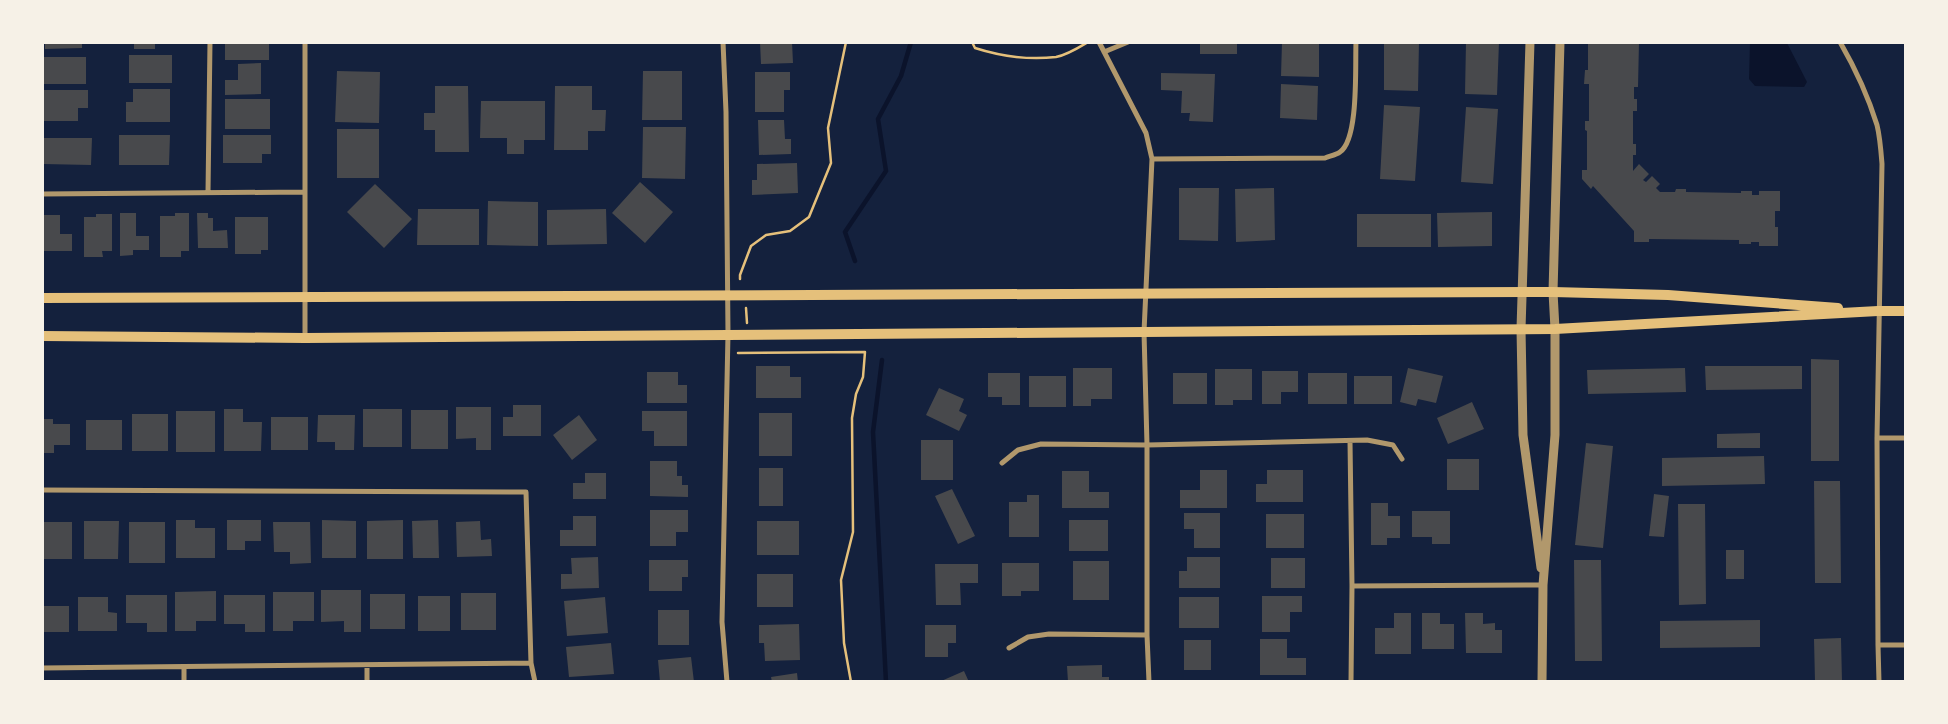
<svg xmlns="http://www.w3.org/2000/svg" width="1948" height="724" viewBox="0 0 1948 724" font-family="'Exo 2',sans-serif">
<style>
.water{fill:#0b132b}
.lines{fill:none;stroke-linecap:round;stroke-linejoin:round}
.stream{stroke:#0b132b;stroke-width:4.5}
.building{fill:#48494c}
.path{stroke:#e5c07b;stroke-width:2.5}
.minor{stroke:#b1986c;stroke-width:5}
.tertiary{stroke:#b1986c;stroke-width:9}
.secondary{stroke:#e5c07b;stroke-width:10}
</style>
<rect width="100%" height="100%" fill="#14213d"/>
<!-- water -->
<path class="water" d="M1787,43L1807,82L1804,87L1755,86L1749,79L1750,43Z"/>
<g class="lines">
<!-- stream -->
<path class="stream" d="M855,261L845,232L886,171L878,119L901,76L911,42
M882,360L873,432L886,682"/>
</g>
<!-- building -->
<path class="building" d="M45,42H82V48L45,49Z
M134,42H155V49H134Z
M225,42H269V60H225Z
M760,42H792L793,63L761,64Z
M1200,42H1237V54H1200Z
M1282,42H1319V77L1281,76Z
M1384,42H1419L1418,91L1384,90Z
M1466,42H1499L1497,95L1465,94Z
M1588,42H1639L1638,87H1634V99H1637V111H1633V144H1636V155H1633V171L1639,164L1649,174L1643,180L1646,182L1652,176L1660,184L1656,188L1660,192H1675L1676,189H1686V192L1741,193V191H1752V195H1759V191H1780V211H1775V227H1778V246H1759V242H1751V244H1739V240L1649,239V242H1634V231L1593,186L1591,189L1582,179V170H1587V131L1585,130V121H1589V84H1584L1585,70H1588Z
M129,55H172V83H129Z
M42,57H86V84H42Z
M261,63V94L225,95V80H238V64Z
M337,71L380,72L379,123L335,122Z
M643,71H682V120H642Z
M755,72H790V90H784V112H755Z
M1161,73L1215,74L1213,122L1189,121L1190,113H1181L1182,91L1161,90Z
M1281,84L1318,86L1317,120L1280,118Z
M435,86H468L469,152H435V130H424V113H435Z
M555,86H592V110H606L605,131H588V150H554Z
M133,89H170V122H126V102H133Z
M42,90H88V108H78V121H42Z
M225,99H270V129H225Z
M481,101H545V140H524V154H507V138H480Z
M1384,105L1420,107L1415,181L1380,179Z
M1466,107L1498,109L1493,184L1461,182Z
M758,120H784L785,139H791V154L759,155Z
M643,127H686L685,179L642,178Z
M337,129H379V178H337Z
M119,135H170L169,165H119Z
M223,135H271V154H262V163H223Z
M43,138H92L91,165L43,164Z
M797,163L798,193L752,195V180H757V164Z
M640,182L673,212L645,243L612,213Z
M375,184L412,219L384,248L347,212Z
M1179,188H1219L1218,241L1179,240Z
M1274,188L1275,240L1236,242L1235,189Z
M488,201L538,202V246L487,245Z
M418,209H479V245H417Z
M606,209L607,244L547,245V210Z
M1492,212V246L1438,247L1437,213Z
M120,213H136V236H149V250H133V255L120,256Z
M175,213H189V251H181V257H160V216H175Z
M197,213H208V218H213V231L227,230L228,248H198Z
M96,214H112V251H102L103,257H84V217H96Z
M1357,214H1431V247H1357Z
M44,215H60V234H72V251H44Z
M235,217H268V250H261V254H235Z
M1811,359L1839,360V461H1811Z
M756,366H790V377H801V398H756Z
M1705,366H1802V389L1706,390Z
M1073,368H1112V399H1091V406H1073Z
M1408,368L1443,376L1436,403L1418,399L1416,406L1400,402Z
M1685,368L1686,392L1588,394L1587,370Z
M1215,369H1252V400H1233V405H1215Z
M1262,371H1298V392H1281V404H1262Z
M647,372H678V385H687V403H647Z
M988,373H1020V405H1002V397H988Z
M1173,373H1207V404H1173Z
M1308,373H1347V404H1308Z
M1029,376H1066V407H1029Z
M1354,376H1392V404H1354Z
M939,388L964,399L959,411L967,415L959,431L926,415Z
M1472,402L1484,429L1448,444L1437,418Z
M513,405H541V436H503V417H513Z
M456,407H491V450H476V438L456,439Z
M224,409H243V422H262L261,451H224Z
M363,409H402V447H363Z
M411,410H448V449H411Z
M176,411H215V452H176Z
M642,411H687V446H654V431H642Z
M759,413H792V456H759Z
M132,414H168V451H132Z
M318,415H355L354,450H335V442H317Z
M579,415L597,440L572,460L553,435Z
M271,417H308V450H271Z
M42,419H53V424H70V445H54V453H42Z
M86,420H122V450H86Z
M1760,433V448H1717V434Z
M921,440H953V480H921Z
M1586,443L1613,446L1603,548L1575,545Z
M1764,456L1765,484L1662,486V458Z
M1447,459H1479V490H1447Z
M650,461H677V476H682V485H688V497L650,496Z
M759,468H783V506H759Z
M1200,470H1227V508H1180V490H1200Z
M1267,470H1303V502H1256V484H1267Z
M1062,471H1089V492H1109V508H1062Z
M585,473H606V499H573V483H585Z
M1814,481H1840L1841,583H1815Z
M952,489L975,536L958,544L935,496Z
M1654,494L1669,496L1664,537L1649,536Z
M1027,495H1039V537H1009V502H1027Z
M1371,503H1388V516H1400V538H1387V545H1371Z
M1678,504H1705L1706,604L1679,605Z
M650,510H688V532H676V546H650Z
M1412,511H1450V544H1432V537H1412Z
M1184,513H1220V548H1194V529H1184Z
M1266,514H1304V548H1266Z
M573,516H596V546H560V530H573Z
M176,520H195V528H215V558H176Z
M227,520H261V541H245V550H227Z
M322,520L356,521V558H322Z
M403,520V559H367V521Z
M438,520L439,558H413L412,521Z
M1069,520H1108V551H1069Z
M84,521H119L118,559H84Z
M480,521L481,540L491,539L492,556L457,557L456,522Z
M757,521H799V555H757Z
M42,522H72V559H42Z
M129,522H165V563H129Z
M273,522H310L311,563L290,564V552H274Z
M1726,550H1744V579H1726Z
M598,557L599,588L561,589V574H572L571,558Z
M1187,557H1220V588H1179V571H1187Z
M1271,558H1305V588H1271Z
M649,560H688V577H682V591H649Z
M1574,560H1601L1602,661H1575Z
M1073,561H1109V600H1073Z
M1002,563H1039V591H1021V596H1002Z
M935,564H978V583H960L961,605H936Z
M757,574H793V607H757Z
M321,590H361V632H344V621L321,622Z
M216,591V621H196V631H175V592Z
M273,592H314V621H293V631H273Z
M461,593H496V630H461Z
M370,594H405V629H370Z
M126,595H167V632H147V623H126Z
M224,595H265V632H245V624H224Z
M418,596H450V631H418Z
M1262,596H1302V612H1290V632H1262Z
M78,597H108V612L117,613V631H78Z
M605,597L608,633L567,636L564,601Z
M1179,597H1219V628H1179Z
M42,606H69V632H42Z
M658,610H689V645H658Z
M1394,613H1411V654H1375V628H1394Z
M1422,613H1440V624H1454V649H1422Z
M1465,613H1483V624L1495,623V630H1502V653H1466Z
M1760,620V647L1660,648V621Z
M799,624L800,660L765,661L764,643H759V625Z
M925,625H956V643H948V657H925Z
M1841,638L1842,682H1815L1814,639Z
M1260,639H1287V658H1306V675H1260Z
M1184,640H1211V670H1184Z
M611,643L614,674L569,677L566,647Z
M691,657L694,682H660L658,660Z
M1102,665V677H1109V682H1068L1067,666Z
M964,671L969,682H939Z
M797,673L798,682H772L771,677Z"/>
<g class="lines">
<!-- path -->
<path class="path" d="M972,42L975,48C1000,56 1030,60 1056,57C1067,55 1078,48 1088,42
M740,279V275L751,246L766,235L790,231L809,217L831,163L828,128L846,42
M746,308L747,323
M738,353L865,352L863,377L856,394L852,418L853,532L841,580L844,643L851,682"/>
<!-- minor -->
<path class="minor" d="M305,42V338
M723,42L726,112L728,334L722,622L727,682
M1099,42L1146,133L1152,159L1144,332L1147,445V635L1149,682
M1840,42C1855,68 1868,96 1877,125C1880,137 1881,151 1882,164L1877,438L1878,645L1879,682
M1104,52L1128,42
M1152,159L1325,158C1330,156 1336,155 1340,152C1359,139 1355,66 1356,42
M208,192L210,42
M42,194L305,192
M1877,438H1906
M1350,441L1352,586L1351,682
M1002,463L1018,450L1041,444L1147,445L1367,440L1393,445L1402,459
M42,490L526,492L531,663L535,682
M1352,586L1543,585
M1878,645H1906
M1009,648L1028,637L1049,634L1147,635
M42,668L531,663
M184,682V667
M367,682V665"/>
<!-- tertiary -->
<path class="tertiary" d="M1530,42L1521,329L1523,435L1541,568
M1542,682L1543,585L1555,435V329L1553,292L1560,42"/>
<!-- secondary -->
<path class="secondary" d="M42,298L1553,292L1668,295L1838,308
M42,336L305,338L1555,329L1878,311H1906"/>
</g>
<!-- border -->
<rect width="1948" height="724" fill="none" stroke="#f6f1e7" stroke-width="88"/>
</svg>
